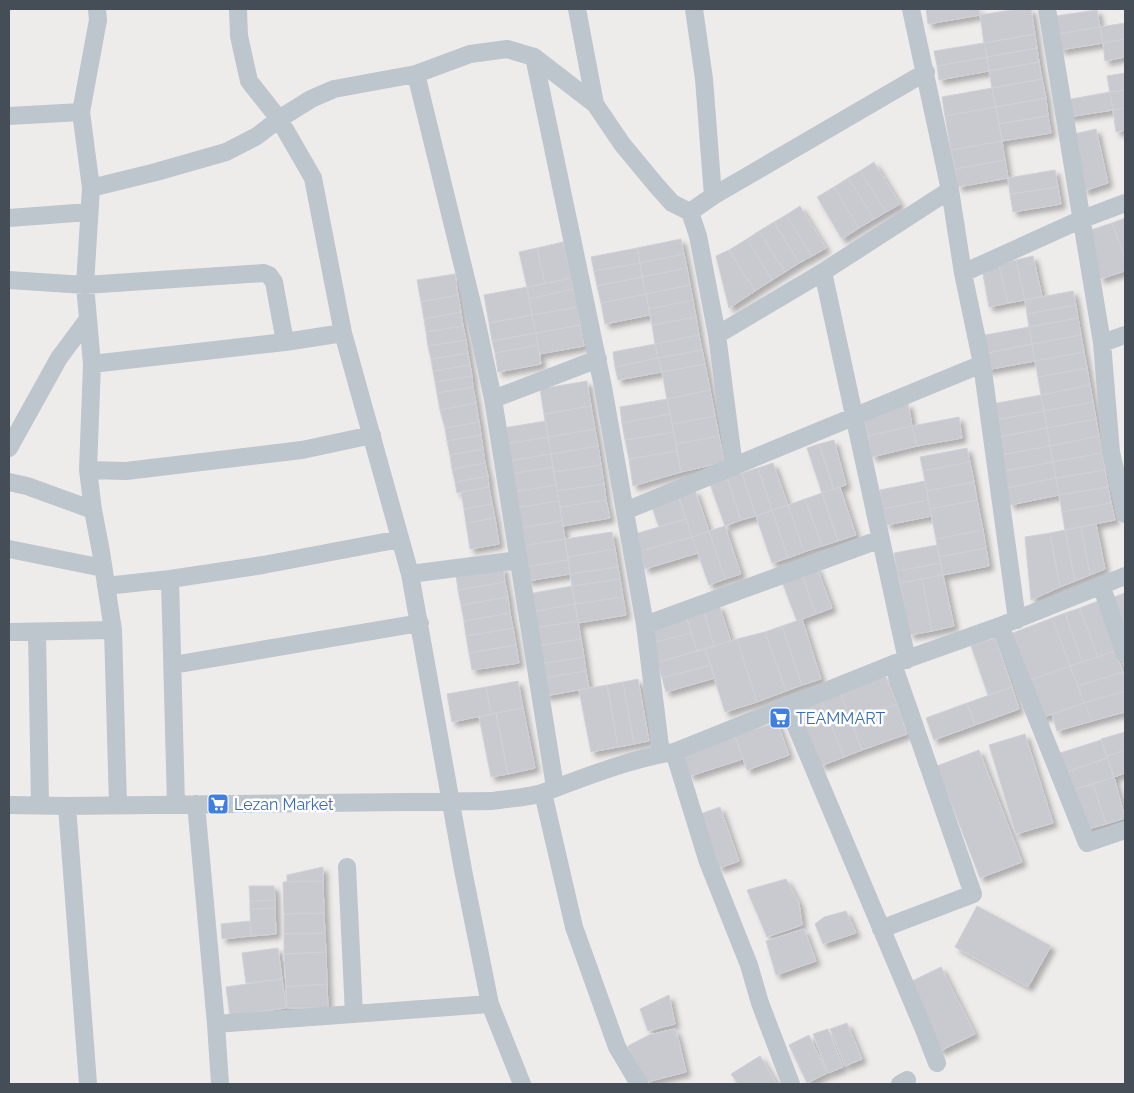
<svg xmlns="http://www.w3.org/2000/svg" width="1134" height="1093" viewBox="0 0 1134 1093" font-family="Raleway,sans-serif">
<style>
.building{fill:#c8cad0;stroke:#cfd1d7;filter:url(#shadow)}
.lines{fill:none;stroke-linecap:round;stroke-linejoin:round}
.minor{stroke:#bdc5cd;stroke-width:18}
.labels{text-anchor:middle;stroke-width:5;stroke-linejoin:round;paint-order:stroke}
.shop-label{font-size:16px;fill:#366cbe;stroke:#fff;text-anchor:start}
</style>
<defs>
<filter id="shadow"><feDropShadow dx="4.5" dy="4.5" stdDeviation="2.5" flood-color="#0004"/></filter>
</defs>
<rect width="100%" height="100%" fill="#eeebeb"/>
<!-- building -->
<path class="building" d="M926,9H979L980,15L928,24Z
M1018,9H1031L1035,34L984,43L980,15Z
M1097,10L1100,27L1058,34L1055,16Z
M1125,23V39L1103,43L1100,27Z
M1100,27L1103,43L1060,50L1058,34Z
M1035,34L1037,48L987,57L984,43Z
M1125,39V57L1105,61L1103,43Z
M984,43L987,57L937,66L934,51Z
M1037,48L1039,62L989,71L987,57Z
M987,57L989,71L939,80L937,66Z
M1039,62L1042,79L992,88L989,71Z
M1125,73V90L1110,92L1107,76Z
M1042,79L1046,98L996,107L992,88Z
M992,88L996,107L945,116L942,97Z
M1125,90V108L1113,110L1110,92Z
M1110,92L1113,110L1068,117L1066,100Z
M1046,98L1048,116L999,124L996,107Z
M996,107L1002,141L951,150L945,116Z
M1125,108V130L1116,132L1113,110Z
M1048,116L1051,133L1002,141L999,124Z
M1096,129L1108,183L1084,191L1074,134Z
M1002,141L1005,160L955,169L951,150Z
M1005,160L1008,178L958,187L955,169Z
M874,162L900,204L886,212L860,171Z
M1055,170L1058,187L1010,194L1008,178Z
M860,171L886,212L874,219L848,178Z
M848,178L874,219L859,228L834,187Z
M834,187L859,228L842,239L817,197Z
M1058,187L1061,204L1013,212L1010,194Z
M800,206L826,248L812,256L786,215Z
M786,215L812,256L799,263L774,222Z
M1125,218V258L1112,223Z
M774,222L799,263L785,272L759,231Z
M1112,223L1125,258V271L1100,279L1088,231Z
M759,231L785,272L772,280L747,239Z
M681,239L684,254L640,263L637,248Z
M747,239L772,280L755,291L729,250Z
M563,242L571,278L545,284L537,248Z
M537,248L545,284L527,287L519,252Z
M637,248L640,263L594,271L591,257Z
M729,250L755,291L729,308L716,256Z
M684,254L687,268L642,277L640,263Z
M1033,256L1042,296L1025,300L1016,260Z
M1016,260L1025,300L1008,303L999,265Z
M640,263L642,277L597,286L594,271Z
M999,265L1008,303L989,307L982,269Z
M687,268L690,285L646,294L642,277Z
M455,274L458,295L421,302L417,280Z
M642,277L646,294L601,303L597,286Z
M571,278L573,289L529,299L527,287Z
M690,285L693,300L649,309L646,294Z
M527,287L532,315L489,323L484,295Z
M573,289L578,307L532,315L529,299Z
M1073,291L1076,305L1027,314L1025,300Z
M646,294L650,315L605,324L601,303Z
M458,295L461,312L424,319L421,302Z
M693,300L696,317L652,325L649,309Z
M1076,305L1078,318L1029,327L1027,314Z
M578,307L580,325L536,333L532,315Z
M461,312L463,326L426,332L424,319Z
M532,315L536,333L492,341L489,323Z
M696,317L699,335L655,344L652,325Z
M1078,318L1081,335L1032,344L1029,327Z
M580,325L584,346L539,354L536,333Z
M463,326L466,340L428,346L426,332Z
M1029,327L1032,344L983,354L980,336Z
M536,333L538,345L495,353L492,341Z
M699,335L702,350L658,358L655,344Z
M1081,335L1084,352L1035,361L1032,344Z
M466,340L468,353L431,359L428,346Z
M655,344L658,358L615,367L613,352Z
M1032,344L1035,361L986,370L983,354Z
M538,345L541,364L498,372L495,353Z
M702,350L705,364L662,372L658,358Z
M1084,352L1087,368L1038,377L1035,361Z
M468,353L470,365L433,371L431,359Z
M658,358L662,372L618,380L615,367Z
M705,364L710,390L667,399L662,372Z
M470,365L472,376L435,382L433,371Z
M1087,368L1090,385L1041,395L1038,377Z
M472,376L473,387L437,393L435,382Z
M587,381L591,406L544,414L540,389Z
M1090,385L1093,402L1044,411L1041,395Z
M473,387L476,403L440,410L437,393Z
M710,390L715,416L672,424L667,399Z
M1041,395L1044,411L995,420L992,404Z
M667,399L670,414L622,423L620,407Z
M1093,402L1096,419L1047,428L1044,411Z
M476,403L479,422L445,428L440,410Z
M908,403L912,426L868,436L865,421Z
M591,406L595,429L548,437L544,414Z
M1044,411L1047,428L998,437L995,420Z
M670,414L674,432L625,440L622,423Z
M715,416L719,436L676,444L672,424Z
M959,417L962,438L917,446L912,426Z
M1096,419L1099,436L1050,446L1047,428Z
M546,421L548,437L505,444L503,428Z
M479,422L481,435L447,441L445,428Z
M912,426L917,446L872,457L868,436Z
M1047,428L1050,446L1001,455L998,437Z
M595,429L598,446L551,454L548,437Z
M674,432L677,451L629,459L625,440Z
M481,435L483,449L450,455L447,441Z
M719,436L724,462L681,472L676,444Z
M1099,436L1102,453L1053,462L1050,446Z
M548,437L551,454L508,461L505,444Z
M834,440L846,485L834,489L819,444Z
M819,444L834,489L822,493L807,448Z
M598,446L601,465L554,472L551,454Z
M1050,446L1053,462L1004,471L1001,455Z
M967,448L970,462L923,471L920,457Z
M483,449L485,463L452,469L450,455Z
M677,451L681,472L633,486L629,459Z
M1102,453L1105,470L1056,478L1053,462Z
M551,454L553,467L510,474L508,461Z
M970,462L974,482L927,491L923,471Z
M1053,462L1056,478L1007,488L1004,471Z
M485,463L488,476L455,482L452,469Z
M773,463L788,505L772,510L758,468Z
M601,465L604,484L557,491L554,472Z
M553,467L556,485L513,492L510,474Z
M758,468L772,510L756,516L742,473Z
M1105,470L1108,487L1059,495L1056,478Z
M742,473L756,516L741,520L727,478Z
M488,476L489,487L457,493L455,482Z
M727,478L741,520L725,526L710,484Z
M1056,478L1059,495L1010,505L1007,488Z
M925,481L928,500L883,509L880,490Z
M974,482L977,500L930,509L927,491Z
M604,484L606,500L560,507L557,491Z
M556,485L559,501L515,508L513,492Z
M489,487L492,504L464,509L461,492Z
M840,487L856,535L838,541L822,493Z
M1108,487L1111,503L1062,512L1059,495Z
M695,490L709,531L692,537L678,495Z
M822,493L838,541L822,546L805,499Z
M678,495L686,519L659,527L651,505Z
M805,499L822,546L804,552L788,505Z
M606,500L610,518L563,526L560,507Z
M928,500L932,516L887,525L883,509Z
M977,500L983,530L936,539L930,509Z
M559,501L562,521L519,528L515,508Z
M1111,503L1115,520L1065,530L1062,512Z
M492,504L495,518L466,523L464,509Z
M788,505L804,552L788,558L772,510Z
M772,510L788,558L772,563L756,516Z
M495,518L499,544L470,549L466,523Z
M686,519L692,537L640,551L635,534Z
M562,521L565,539L522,546L519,528Z
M1096,524L1105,569L1090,575L1081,527Z
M725,526L741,574L725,579L709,531Z
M1081,527L1090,575L1075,581L1065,530Z
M983,530L986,548L939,557L936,539Z
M1065,530L1075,581L1060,587L1050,533Z
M709,531L725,579L709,585L692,537Z
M612,532L615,549L568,557L565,539Z
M1050,533L1060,587L1031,600L1025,537Z
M692,537L698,553L645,569L640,551Z
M565,539L568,560L525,567L522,546Z
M937,545L941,563L897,571L894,553Z
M986,548L989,566L943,575L939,557Z
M615,549L618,567L570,574L568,557Z
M568,560L570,574L527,581L525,567Z
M941,563L943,575L900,583L897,571Z
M816,566L832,608L816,614L801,572Z
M503,567L505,582L458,590L456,574Z
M618,567L620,579L572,586L570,574Z
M801,572L816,614L797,621L781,579Z
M943,575L954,626L932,631L922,579Z
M620,579L623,597L575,604L572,586Z
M922,579L932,631L910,635L900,583Z
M505,582L508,597L461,605L458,590Z
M572,586L575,604L531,612L528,594Z
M1125,593V627L1114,597Z
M508,597L510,613L464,621L461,605Z
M623,597L626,615L578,623L575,604Z
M1098,601L1115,651L1098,657L1080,608Z
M575,604L578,621L534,628L531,612Z
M719,605L731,641L714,646L703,609Z
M1080,608L1098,657L1082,662L1065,613Z
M703,609L714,646L697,651L686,615Z
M510,613L513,628L466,636L464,621Z
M1065,613L1082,662L1070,666L1052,618Z
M686,615L691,633L655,642L650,624Z
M1052,618L1070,666L1028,681L1010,634Z
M802,619L821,679L802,685L782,626Z
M578,621L581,639L537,646L534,628Z
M782,626L802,685L786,691L765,632Z
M513,628L516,645L469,653L466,636Z
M765,632L786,691L757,702L737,639Z
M691,633L697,651L658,662L655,642Z
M995,638L1012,687L988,695L971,646Z
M581,639L584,657L540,664L537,646Z
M737,639L757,702L725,712L705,649Z
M516,645L519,663L472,670L469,653Z
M705,649L711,665L662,678L658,662Z
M1115,651L1123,672L1078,686L1070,666Z
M584,657L586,671L542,678L540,664Z
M711,665L715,678L666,692L662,678Z
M1070,666L1084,703L1041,718L1028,681Z
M586,671L589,688L545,696L542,678Z
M1123,672L1125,679V691L1084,703L1078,686Z
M885,675L897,704L851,721L840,692Z
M638,679L649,741L634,744L623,682Z
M518,681L523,708L491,714L486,687Z
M623,682L634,744L618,747L607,685Z
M607,685L618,747L591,752L579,690Z
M486,687L491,714L452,722L447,694Z
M1012,687L1019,709L975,725L967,703Z
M1125,691V712L1092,721L1084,703Z
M840,692L862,750L844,757L821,699Z
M821,699L844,757L821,766L798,708Z
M967,703L975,725L934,740L926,718Z
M1084,703L1092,721L1057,731L1052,714Z
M897,704L907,734L862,750L851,721Z
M523,708L535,768L508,774L496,713Z
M496,713L508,774L491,777L479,717Z
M777,722L789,755L747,770L735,736Z
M1125,732V750L1107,756L1101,739Z
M1025,734L1053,823L1016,834L989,745Z
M735,736L743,759L690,776L683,754Z
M1101,740L1107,758L1066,772L1060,753Z
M979,750L1022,862L980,878L937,766Z
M1125,750V773L1114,777L1107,756Z
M1107,758L1114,777L1072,790L1066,772Z
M1114,777L1125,818L1106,824L1093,784Z
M1093,784L1106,824L1084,830L1072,790Z
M720,807L739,861L719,868L700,814Z
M323,867V881L287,882V875Z
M786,879L799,903L802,925L767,937L747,890Z
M323,881L324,913L284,914L283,882Z
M249,886H274L275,900L250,901Z
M275,900V908L250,909V901Z
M977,906L1051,946L1028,987L955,947Z
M275,908L276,934L251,936L250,909Z
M846,911L856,933L823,944L815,924L824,917Z
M324,913L325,933L284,934V914Z
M250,921L251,936L222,939L221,924Z
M804,929L816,961L776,975L766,941Z
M325,933L326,952L284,954V934Z
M278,948L282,979L246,983L242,953Z
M326,952L327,984L286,987L284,954Z
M941,967L975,1034L940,1051L906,984Z
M282,979L286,1008L230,1016L226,987Z
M327,984L328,1008H287L286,987Z
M669,995L675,1024L648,1031L640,1009Z
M847,1023L862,1059L845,1066L830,1029Z
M675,1029L679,1042L686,1072L647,1082L635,1064L628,1046L649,1035Z
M828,1029L843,1067L828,1073L813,1034Z
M809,1035L827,1073L807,1083L789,1045Z
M760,1056L777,1084H738L731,1074Z"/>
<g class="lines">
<!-- minor -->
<path class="minor" d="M97,9L98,20L81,112L91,188L85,285L92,364L88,470L93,510L101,552L113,630L118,805
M238,9L239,36L249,81L279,119L313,178L343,333L410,574L463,870L490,1004L522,1084
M577,9L595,104
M694,9L704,79L713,196
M911,9L950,190L963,273L982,364L1017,620
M1047,9L1102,343L1111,452L1125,514
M534,57L603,387L645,625L661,754
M416,74L477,324L493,399L555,787
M9,116L81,112
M91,188L156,172L226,152L257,136L279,119L311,99L334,89L416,74L470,54L507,49L534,57L595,104L622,144L656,185L672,203L690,212L698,236L717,335L734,467
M690,212L713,196L926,72
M9,218L89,212
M823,272L907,660
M963,273L1080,220L1125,203
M9,280L85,285L264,273L269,275L274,282L285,342
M717,335L823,272L950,190
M1102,343L1125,335
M92,364L285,342L343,333
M493,399L598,359
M9,448L59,358L88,319
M88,470L126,471L302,450L372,435
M9,482L27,486L93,510
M625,511L982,364
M9,549L103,568
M410,574L519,560
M170,579L176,805
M1101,585L1125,654
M106,586L170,579L263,565L400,539
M645,625L881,539
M1000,626L1087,843L1125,830
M9,632L113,630
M37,632L40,805
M173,665L420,623
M787,705L925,1032L937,1063
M674,752L708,862L749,965L760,1003L791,1084
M543,793L574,927L617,1047L639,1084
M196,804L216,1024L220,1084
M9,805L67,806L492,801C509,798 529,798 545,792C585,777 633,758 674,752L893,664L1000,626L1125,576
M67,806L88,1084
M347,867L354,1014
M881,929L973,894L893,664
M216,1024L490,1004
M900,1084L907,1080"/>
</g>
<!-- icons -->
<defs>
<g id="supermarket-square" transform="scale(1.125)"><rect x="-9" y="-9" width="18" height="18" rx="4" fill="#3f7fe0" stroke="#fff"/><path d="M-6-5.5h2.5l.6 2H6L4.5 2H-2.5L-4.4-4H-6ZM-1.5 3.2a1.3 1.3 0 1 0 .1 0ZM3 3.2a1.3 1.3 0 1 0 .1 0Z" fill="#fff"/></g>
</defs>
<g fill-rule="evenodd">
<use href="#supermarket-square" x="780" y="718"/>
<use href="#supermarket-square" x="218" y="804"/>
</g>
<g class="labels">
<!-- shop labels -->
<g class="shop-label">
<text x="796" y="724">TEAMMART</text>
<text x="234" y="810">Lezan Market</text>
</g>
</g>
<!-- border -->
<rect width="1134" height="1093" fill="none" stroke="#454e57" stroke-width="20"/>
</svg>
